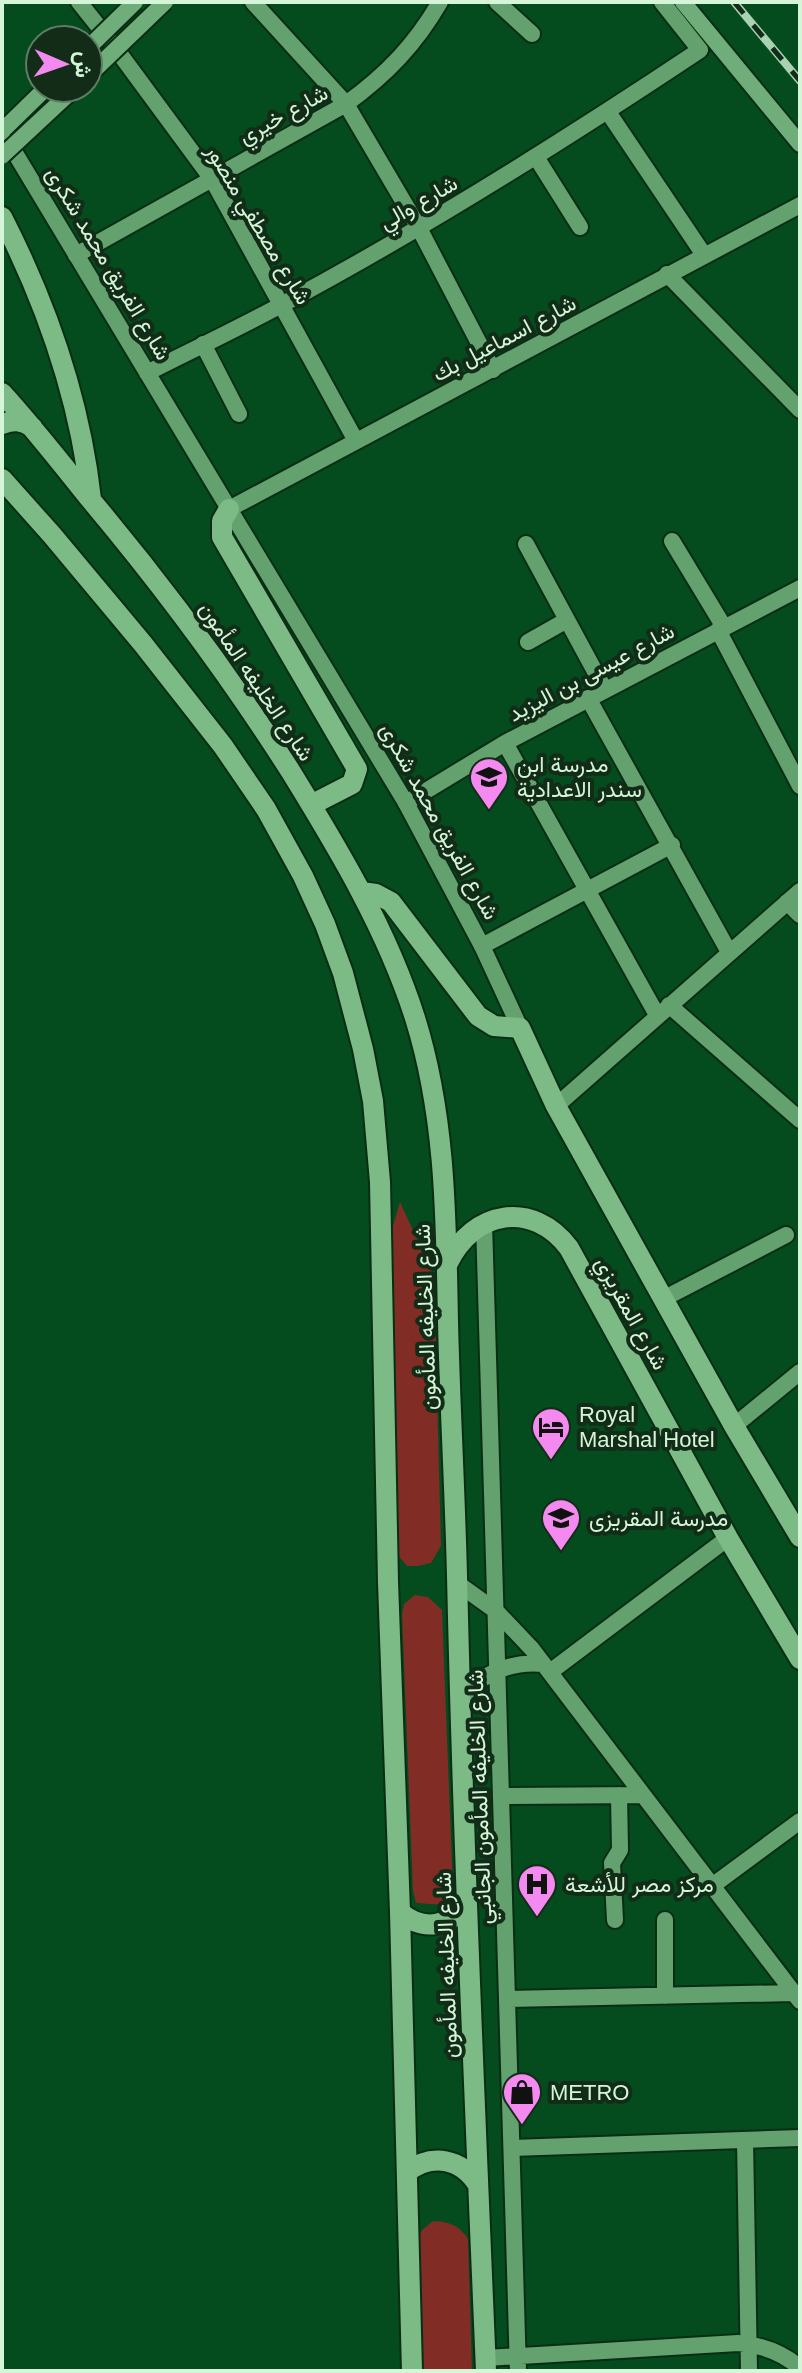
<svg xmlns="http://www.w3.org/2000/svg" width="802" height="2373" viewBox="0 0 802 2373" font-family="Arial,Vazirmatn,sans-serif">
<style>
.green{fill:#812c24}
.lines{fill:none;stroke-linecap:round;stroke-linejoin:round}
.minor-casing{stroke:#0b2d14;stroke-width:20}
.tertiary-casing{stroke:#0b2d14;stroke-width:20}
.secondary-casing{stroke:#0b2d14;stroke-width:20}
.primary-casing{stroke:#0b2d14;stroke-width:24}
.minor{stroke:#63a26e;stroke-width:16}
.tertiary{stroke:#63a26e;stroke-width:16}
.secondary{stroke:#6fae7a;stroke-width:16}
.primary{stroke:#7cba86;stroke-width:20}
.rail-casing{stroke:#a8d2b1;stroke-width:8}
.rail{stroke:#122c17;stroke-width:5;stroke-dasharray:15;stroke-linecap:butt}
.secondary-bridge-casing{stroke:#0b2d14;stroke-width:20;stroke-linecap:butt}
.secondary-bridge{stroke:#6fae7a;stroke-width:16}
.labels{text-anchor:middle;stroke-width:8;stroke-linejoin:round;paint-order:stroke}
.street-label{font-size:22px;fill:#d4f5d8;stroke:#122c17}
.poi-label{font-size:22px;fill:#d4f5d8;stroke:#122c17;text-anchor:start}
</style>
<rect width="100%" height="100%" fill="#044c1d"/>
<!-- green -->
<path class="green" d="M400,1202L434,1276L441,1546L431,1563L418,1566H407L397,1554L389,1240Z
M415,1595L428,1597L442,1610L453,1891C442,1910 434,1903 416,1903L413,1891L402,1614L404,1604Z
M433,2221C450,2222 459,2225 468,2239L472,2371H417L414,2249L422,2230Z"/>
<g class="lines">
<!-- minor casing -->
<g class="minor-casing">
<path id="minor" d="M79,2L114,46L212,179L356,441
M253,2L346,104L419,228L493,370
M497,2L532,34
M608,112L704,255
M536,157L580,227
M76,255L346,104C387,74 415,45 440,2
M667,274L800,410
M203,344L239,414
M229,509L800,205
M672,541L724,627
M526,544L605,690
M718,630L800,786
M528,642L567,620
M588,698L729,952
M505,743L657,1015
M406,803L505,743L800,588
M787,902L800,915
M482,946L672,845
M669,1005L800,1120
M556,1106L800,891
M484,1223L518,2371
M663,1299L786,1235
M734,1426L800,1372
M457,1583L496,1611L532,1649L800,2001
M550,1672L728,1538
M461,1698C483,1673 510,1661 543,1664
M501,1796L643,1795
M712,1886L800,1821
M615,1920L612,1863L620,1850L619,1795
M665,1996V1920
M507,1999L793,1993
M745,2140L749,2371
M512,2148L800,2138
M486,2358L738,2343C761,2345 782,2352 800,2368"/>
</g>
<!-- tertiary casing -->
<g class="tertiary-casing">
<path id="tertiary" d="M9,143L406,803L482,946L520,1028
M147,373C192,350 239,328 283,304C427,227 565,140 700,50L662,2"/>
</g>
<!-- secondary casing -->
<g class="secondary-casing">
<path id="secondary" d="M683,2L800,144
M2,131L46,88"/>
</g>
<!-- primary casing -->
<g class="primary-casing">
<path id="primary" d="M2,217C47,305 80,401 91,499
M2,393C33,427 61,463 90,499C163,586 230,676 291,772C339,850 387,930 415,1018C446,1117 446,1219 448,1322C450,1407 455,1492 457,1576C463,1841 475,2106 486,2371
M2,424C13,420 22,420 32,427
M2,479L52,535L143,644L223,746L266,809L303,876L325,924L343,973L363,1049L373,1101L380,1182L388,1582L400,1912L412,2371
M229,509L222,521V537L357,769L352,784L311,805
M361,892L376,894L391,902L478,1016L494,1026L520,1028L556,1106L734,1426L800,1537
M448,1263C473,1210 533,1200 569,1248L728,1538L800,1659
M400,1912C423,1932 450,1927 467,1903
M407,2172C432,2153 461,2158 478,2185"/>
</g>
<!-- minor -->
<use href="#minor" class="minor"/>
<!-- tertiary -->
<use href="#tertiary" class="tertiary"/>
<!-- secondary -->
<use href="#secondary" class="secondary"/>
<!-- primary -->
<use href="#primary" class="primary"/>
<!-- rail casing -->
<g class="rail-casing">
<path id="rail" d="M734,2L800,81"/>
</g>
<!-- rail -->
<use href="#rail" class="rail"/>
<!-- secondary-bridge casing -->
<g class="secondary-bridge-casing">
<path id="secondary-bridge" d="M88,48L135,2
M88,76L165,2
M2,156L75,88"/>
</g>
<!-- secondary-bridge -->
<use href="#secondary-bridge" class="secondary-bridge"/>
</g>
<!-- icons -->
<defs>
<g id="school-pin" transform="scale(2)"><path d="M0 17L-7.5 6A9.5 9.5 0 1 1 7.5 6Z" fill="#f489f0" stroke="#122c17"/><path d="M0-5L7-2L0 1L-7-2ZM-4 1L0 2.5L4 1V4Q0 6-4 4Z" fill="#111"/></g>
<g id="hotel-pin" transform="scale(2)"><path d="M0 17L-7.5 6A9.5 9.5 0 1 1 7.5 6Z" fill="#f489f0" stroke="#122c17"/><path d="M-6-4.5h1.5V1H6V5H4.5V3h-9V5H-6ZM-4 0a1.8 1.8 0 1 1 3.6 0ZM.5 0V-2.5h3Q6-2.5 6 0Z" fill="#111"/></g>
<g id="hospital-pin" transform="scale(2)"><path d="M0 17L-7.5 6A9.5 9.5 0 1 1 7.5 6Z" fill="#f489f0" stroke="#122c17"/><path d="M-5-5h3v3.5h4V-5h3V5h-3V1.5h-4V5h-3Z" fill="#111"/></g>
<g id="shop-pin" transform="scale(2)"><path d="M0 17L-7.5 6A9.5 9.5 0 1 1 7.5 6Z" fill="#f489f0" stroke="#122c17"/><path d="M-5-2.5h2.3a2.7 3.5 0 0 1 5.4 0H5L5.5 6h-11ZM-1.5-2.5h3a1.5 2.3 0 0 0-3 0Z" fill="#111"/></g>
</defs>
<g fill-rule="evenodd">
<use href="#school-pin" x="489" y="777"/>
<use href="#hotel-pin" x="551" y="1427"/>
<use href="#school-pin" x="561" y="1518"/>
<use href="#hospital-pin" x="537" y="1884"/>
<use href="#shop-pin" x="522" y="2092"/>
</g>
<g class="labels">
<!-- street labels -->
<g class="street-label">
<text transform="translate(283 114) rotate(-29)" y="8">شارع خيري</text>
<text transform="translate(418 202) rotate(-30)" y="8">شارع والي</text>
<text transform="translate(259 224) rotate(59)" y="8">شارع مصطفي منصور</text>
<text transform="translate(109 263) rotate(59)" y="8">شارع الفريق محمد شكرى</text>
<text transform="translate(504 338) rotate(-28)" y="8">شارع اسماعيل بك</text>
<text transform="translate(591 672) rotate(-28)" y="8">شارع عيسى بن اليزيد</text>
<text transform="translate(257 681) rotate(56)" y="8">شارع الخليفه المأمون</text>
<text transform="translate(440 821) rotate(61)" y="8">شارع الفريق محمد شكرى</text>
<text transform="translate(632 1313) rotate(61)" y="8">شارع المقريزي</text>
<text transform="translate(425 1317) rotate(-92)" y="8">شارع الخليفه المأمون</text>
<text transform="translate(479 1797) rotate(-92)" y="8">شارع الخليفه المأمون الجانبي</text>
<text transform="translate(446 1965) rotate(-92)" y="8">شارع الخليفه المأمون</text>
</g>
<!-- poi labels -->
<g class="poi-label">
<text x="517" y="772">مدرسة ابن<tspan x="517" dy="25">سندر الاعدادية</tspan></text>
<text x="579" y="1422">Royal<tspan x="579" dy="25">Marshal Hotel</tspan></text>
<text x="589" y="1526">مدرسة المقريزى</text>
<text x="565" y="1892">مركز مصر للأشعة</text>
<text x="550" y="2100">METRO</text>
</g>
</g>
<!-- border -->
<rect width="802" height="2373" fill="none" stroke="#d4f5d8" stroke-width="8"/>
<!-- north arrow -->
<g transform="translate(64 64) rotate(92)"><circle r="38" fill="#122c17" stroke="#607c64" stroke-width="2"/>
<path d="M0-6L14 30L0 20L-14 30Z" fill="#f489f0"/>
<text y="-12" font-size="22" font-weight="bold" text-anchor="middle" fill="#d4f5d8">ش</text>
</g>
</svg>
